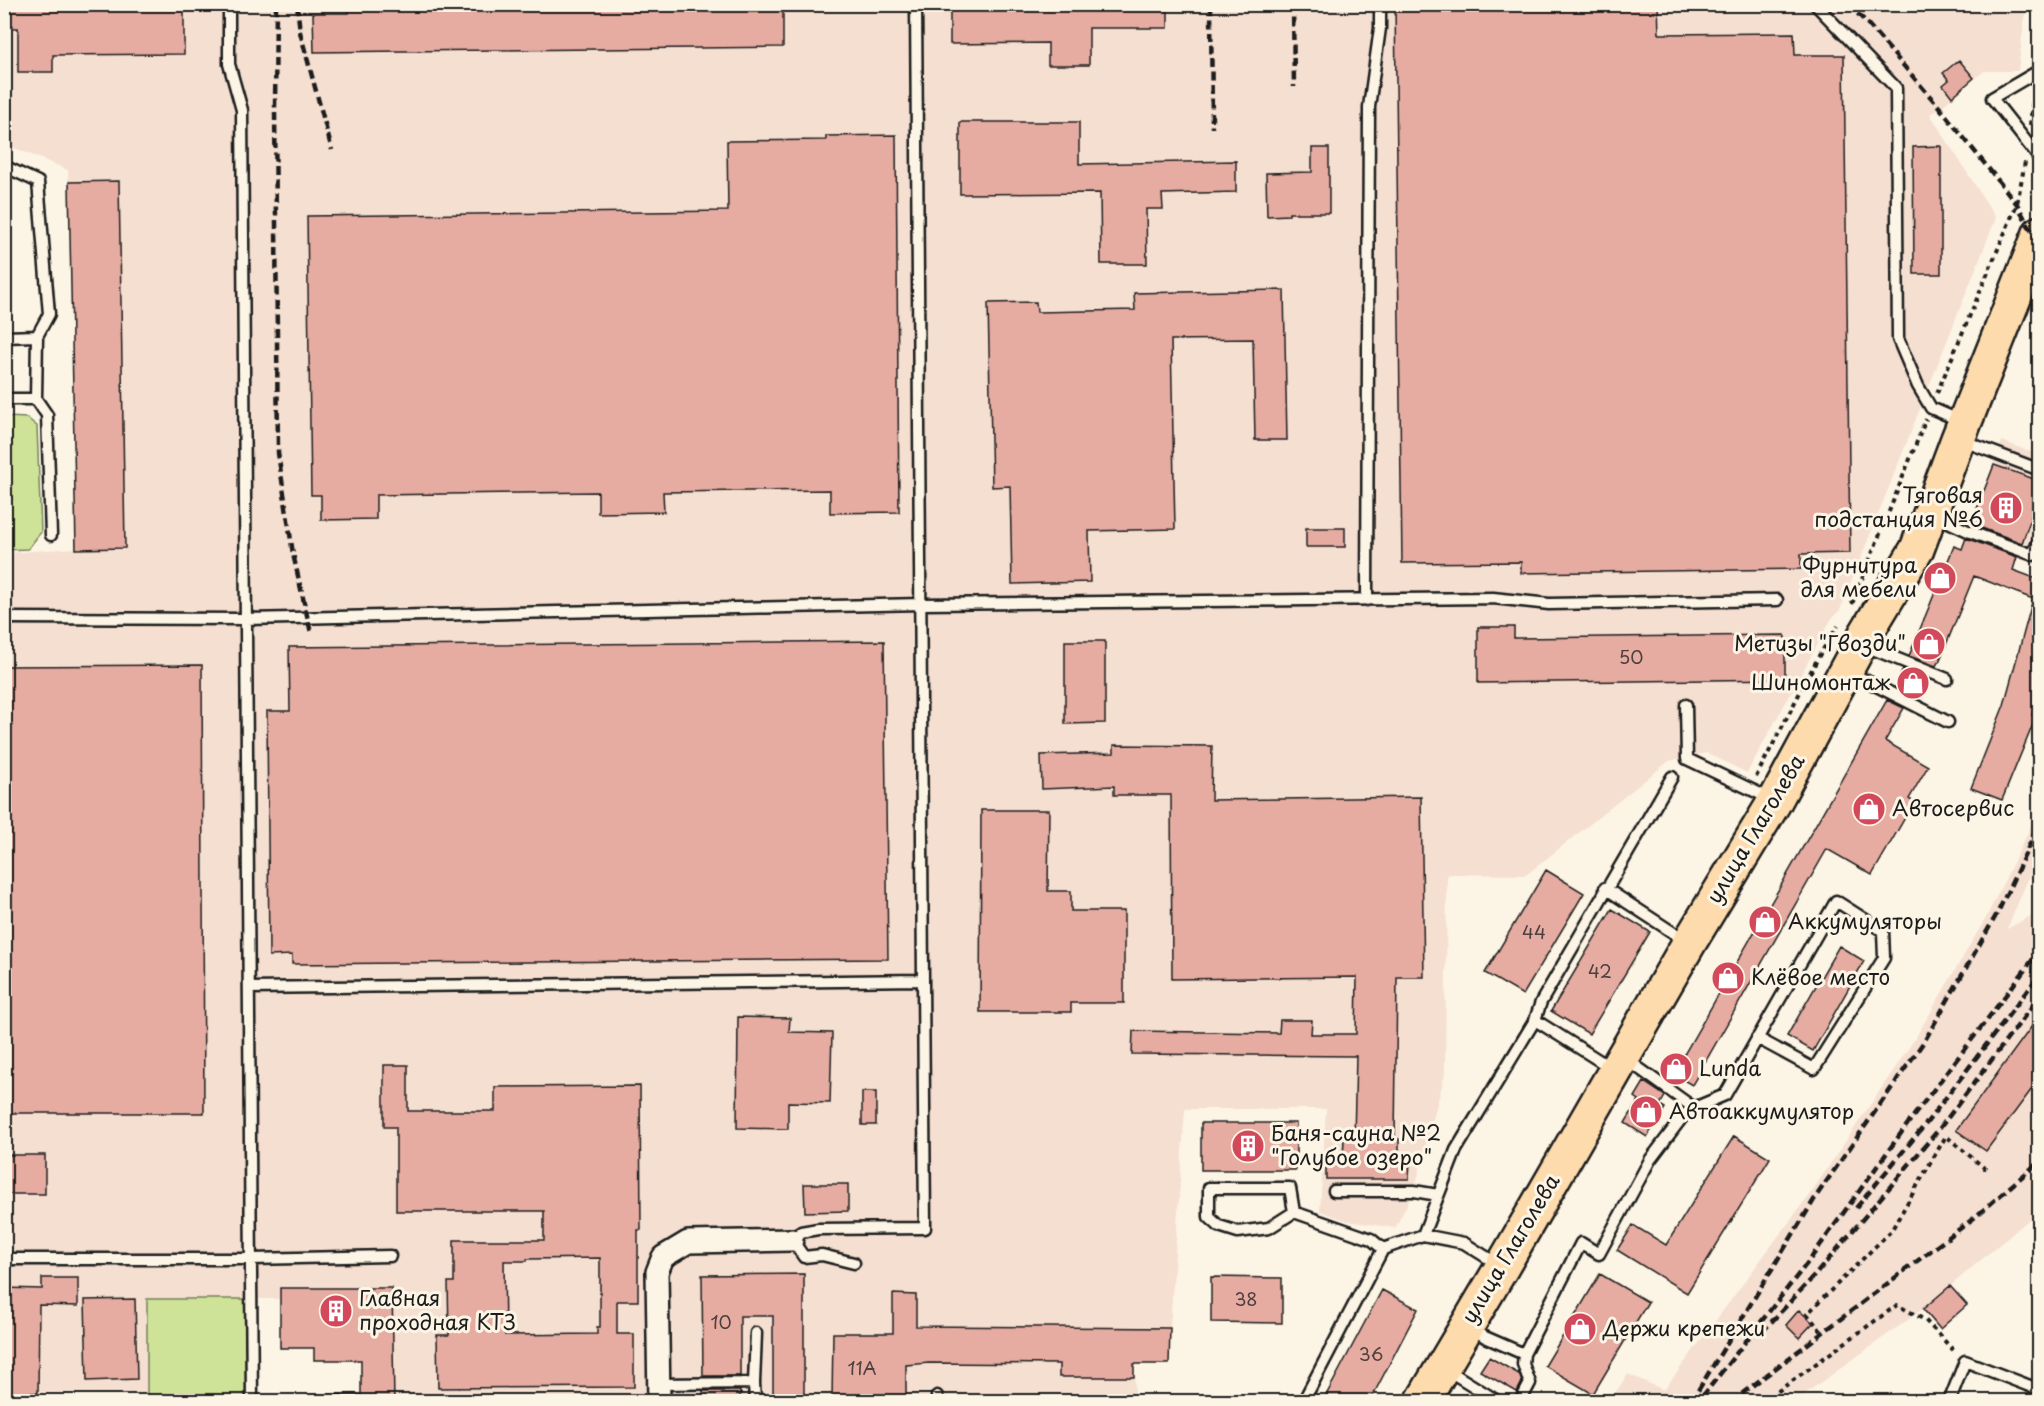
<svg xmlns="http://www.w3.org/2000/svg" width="2044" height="1406" viewBox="0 0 2044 1406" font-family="'Playpen Sans',sans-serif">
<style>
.built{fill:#f5dfd1}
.green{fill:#cee398;stroke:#75805a;stroke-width:1.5}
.building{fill:#e6aca2;stroke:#1c1c1c;stroke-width:1.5;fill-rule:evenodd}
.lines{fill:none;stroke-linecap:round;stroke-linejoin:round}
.lane-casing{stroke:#1c1c1c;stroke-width:15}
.street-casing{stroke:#1c1c1c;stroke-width:26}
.primary-casing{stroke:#1c1c1c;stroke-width:38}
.path{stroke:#1c1c1c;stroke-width:4;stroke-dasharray:4.5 4.5;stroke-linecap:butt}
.lane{stroke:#fcf5e5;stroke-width:10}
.street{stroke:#fcf5e5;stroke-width:21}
.primary{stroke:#fedbac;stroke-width:33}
.rail{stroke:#1c1c1c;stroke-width:4.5;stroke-dasharray:9 4.5;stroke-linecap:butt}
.labels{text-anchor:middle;stroke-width:6;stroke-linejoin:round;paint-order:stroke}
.number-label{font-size:18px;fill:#4e403e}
.poi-label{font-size:21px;fill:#1c1c1c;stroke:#fcf5e5;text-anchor:start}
.street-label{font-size:21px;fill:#1c1c1c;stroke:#fcf5e5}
</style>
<rect width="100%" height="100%" fill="#fcf5e5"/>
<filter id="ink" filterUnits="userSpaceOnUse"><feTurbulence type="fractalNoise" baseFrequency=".0167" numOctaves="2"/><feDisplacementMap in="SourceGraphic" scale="12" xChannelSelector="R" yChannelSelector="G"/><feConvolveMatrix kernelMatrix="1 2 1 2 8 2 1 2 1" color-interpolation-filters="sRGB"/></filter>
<g filter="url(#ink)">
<!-- built -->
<path class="built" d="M5,5H2026L2018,71H1984L1940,108L1930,114L1996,218L1840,610L1832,618L1747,773L1707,753L1669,761L1526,875L1447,874L1445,1074L1414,1191L1395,1228L1348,1221L1320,1211L1326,1109H1185L1170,1328L1169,1364H1134L1135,1401H361V1374L394,1373L392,1348H280L279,1299H148L147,1393L5,1392V553L76,548L68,170L5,144Z
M2002,441L2039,455V566L1966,539Z
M2039,810V853L2007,929L2039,911V1211L1923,1309L1795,1401L1609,1402L1628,1374L1664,1390L1812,1191L1916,1037L1987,916Z"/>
<!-- green -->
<path class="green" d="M5,417L27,418L37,426L41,532L28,549L5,550Z
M147,1299H245L246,1401H147Z"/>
<!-- building -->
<path class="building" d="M4,4H184V54L53,55V72H18V28H4Z
M348,4H783V47L314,52L313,13H349Z
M950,4H1168V28H1089V65H1048V43L950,44Z
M1395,4H1658L1659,34L1794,33L1795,55H1844L1850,553L1801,554V569L1521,573V562L1402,563Z
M1959,60L1974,78L1952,97L1943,85L1949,80L1943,73Z
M960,122H1079V164L1236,161V192L1162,194L1163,209H1146L1147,264H1101L1100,193L960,194Z
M896,135L899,512L830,513V490L663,492L664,512L598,513V492L376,495V519L321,520V495H311L307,216L728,211L727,141L826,140V136Z
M1941,146V274H1914L1913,147Z
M1312,148H1329V213H1289V215L1267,216L1266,173L1312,172Z
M119,181L125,548L76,549L69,182Z
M1284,290L1287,440H1255L1253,339L1171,340L1175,529L1089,531L1090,582L1012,584L1010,486L992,487L988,303L1036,302L1037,312L1135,310L1134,293Z
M1994,465L2040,481V493L2022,543L1971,524Z
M1306,528H1345V547H1306Z
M1966,538L2017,557L2013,570L2040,580V685L2032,715L2036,717L2002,800L1971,788L2004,705L2033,599L1974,576L1939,662H1938L1936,666L1909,656L1954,546L1962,549Z
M1478,627H1514V638L1785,635V679L1478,683Z
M884,641L888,959L292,964V955L269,956L267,711H290L289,647Z
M1065,641H1105V723L1065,724Z
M202,665L204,1113H4V666Z
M1903,669L1929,680L1923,695L1914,691L1911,695L1896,687Z
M1887,700L1904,708L1885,741L1928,766L1909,799L1914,802L1872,875L1827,849L1692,1085L1673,1074Z
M1114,745L1212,746L1211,800L1421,797L1424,977H1397L1395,1139H1399V1161H1410L1409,1179H1326V1160H1343L1344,1138H1354L1356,1056L1132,1054L1133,1031L1279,1033L1280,1020H1312L1311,1034H1356L1357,977L1172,979L1171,795H1114V786L1042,789L1041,755L1114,753Z
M981,810H1049L1048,891H1071V911H1124V1003H1071V1012H980Z
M1546,870L1584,893L1523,995L1485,973Z
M1612,909L1650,932L1589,1034L1551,1011Z
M1839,946L1864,961L1813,1051L1787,1036Z
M2040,1015V1078L1986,1151L1956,1130Z
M738,1017L790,1018L789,1032L832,1033L830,1103L788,1102V1129L737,1128Z
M384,1065H408V1111H495V1087L640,1086L641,1230H638V1301H617V1334H634V1387L438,1388L437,1335H449L448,1282H454V1240H544V1211H396V1127H384ZM600,1258V1327H597V1334L505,1335L504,1261H527V1259Z
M1644,1082L1665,1096L1660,1105L1665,1108L1647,1137L1625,1123L1639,1100L1635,1097Z
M862,1092H876V1125H862Z
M1201,1123H1296V1170H1201Z
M1734,1136L1770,1158L1687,1293L1617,1250L1633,1225L1666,1245Z
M6,1155H45V1194H6Z
M804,1184H848V1211L805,1212Z
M804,1274V1401H773V1316H740V1376H703L702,1275Z
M1600,1274L1648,1302L1593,1394L1545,1366Z
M1211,1277L1282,1278V1323L1211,1322Z
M42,1278H78V1306L39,1305L38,1393H4V1288L42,1289Z
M1950,1286L1967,1305L1940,1329L1923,1309Z
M280,1288H392L394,1401H362L361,1396V1360H314V1348H280Z
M1382,1290L1418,1309L1370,1401H1323Z
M893,1294L916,1295V1326L1170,1328L1169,1364H1134V1377H1059V1364L929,1363L906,1365V1401H832L833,1333H893Z
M135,1299L137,1379L87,1381L85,1300Z
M1799,1310L1813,1323L1799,1338L1786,1325Z
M1489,1357L1519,1374L1522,1382L1517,1392L1480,1371Z
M703,1391H740V1401H703Z"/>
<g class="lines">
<!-- lane casing -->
<g class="lane-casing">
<path id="lane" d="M229,4V64L242,110L252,1402
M916,4L923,980
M1815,4L1896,88L1898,339L1918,386L1931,408L1961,421
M2040,70L1992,98L2040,159
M4,166L38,182L49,314L37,336L36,399L47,415L51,535
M4,337L37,336
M4,399H36
M1961,440L2040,470
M1933,515L1968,531L2033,555L2040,536
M1367,600L1369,107L1380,28V4
M4,618L246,619L922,604L1493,598L1549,604L1777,600
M1863,645L1947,679
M1849,672L1948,722
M1686,705L1687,759L1771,799
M1605,888L1686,941
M249,988L923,980L925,1228L818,1229L801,1232L792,1240L804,1257L822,1255L854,1263
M1535,1020L1541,1002L1672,777
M1626,1059L1694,1108
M1334,1191H1414L1438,1195
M1294,1212L1269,1228L1238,1232L1219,1226L1209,1217V1188H1290L1294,1212L1371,1239L1383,1249
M1423,1235L1464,1243L1499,1265
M4,1259H251L390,1256
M1469,1326L1485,1337L1524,1354
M1446,1369L1499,1402
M754,1383L755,1402
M658,1384L754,1383L756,1333
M309,1402L355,1401
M937,1402V1396
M1303,1402L1383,1249L1423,1235L1456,1150L1535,1020L1611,1068
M1520,1402L1530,1383L1523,1364L1524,1354L1581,1243L1599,1254L1650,1160L1684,1115L1694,1108L1725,1095L1836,901L1883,931L1884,958L1814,1069L1757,1038
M1949,1402L1965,1361L2040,1390"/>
</g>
<!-- street casing -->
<g class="street-casing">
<path id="street" d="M659,1402L657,1272L663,1257L688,1242L792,1240"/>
</g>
<!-- primary casing -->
<g class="primary-casing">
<path id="primary" d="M1422,1402L1502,1267L1689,943L1775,801L1865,635L1917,549L1958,439L2040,233"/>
</g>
<!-- path -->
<path class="path" d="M2038,57L2040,42
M2030,125L2034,91
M1937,393L2017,204L2025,162
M1852,604L1926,419
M1756,777L1820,654L1838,626
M1821,1331L1807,1314L1891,1231L1946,1136L1988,1171
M1763,1402L1897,1305L1925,1320L1956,1353"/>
<!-- lane -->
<use href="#lane" class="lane"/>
<!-- street -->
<use href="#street" class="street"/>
<!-- primary -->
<use href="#primary" class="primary"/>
<!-- rail -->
<path class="rail" d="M276,4L275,109L278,453L293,554L311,633
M297,4L300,32L332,150
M1211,4L1212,128
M1293,4L1294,87
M1848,4L1866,22L1940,108L2017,204L2040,247
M1856,1208L1925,1125L2040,974
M1762,1332L1816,1274L1940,1128L2040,996
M1702,1397L1808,1262L1912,1118L2040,950
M1691,1402L1817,1195L1925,1040L1998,912L2040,822
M1731,1402L1974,1218L2040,1161"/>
</g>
</g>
<!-- icons -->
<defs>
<g id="building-disc" transform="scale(1.725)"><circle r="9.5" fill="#d1495b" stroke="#fcf5e5"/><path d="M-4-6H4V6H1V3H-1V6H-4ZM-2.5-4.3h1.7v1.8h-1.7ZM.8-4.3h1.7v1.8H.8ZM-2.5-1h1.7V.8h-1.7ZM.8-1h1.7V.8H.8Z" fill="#fff"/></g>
<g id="shop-disc" transform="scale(1.725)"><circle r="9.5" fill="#d1495b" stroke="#fcf5e5"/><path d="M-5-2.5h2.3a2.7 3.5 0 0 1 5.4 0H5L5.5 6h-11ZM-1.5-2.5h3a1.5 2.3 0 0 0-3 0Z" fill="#fff"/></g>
</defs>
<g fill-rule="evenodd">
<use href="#building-disc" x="2006" y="508"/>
<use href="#shop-disc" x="1940" y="578"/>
<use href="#shop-disc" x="1929" y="644"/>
<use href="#shop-disc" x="1913" y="683"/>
<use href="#shop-disc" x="1869" y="809"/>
<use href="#shop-disc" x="1765" y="922"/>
<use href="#shop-disc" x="1728" y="978"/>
<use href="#shop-disc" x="1676" y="1069"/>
<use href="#shop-disc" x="1646" y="1112"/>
<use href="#building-disc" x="1248" y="1146"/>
<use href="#building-disc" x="336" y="1311"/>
<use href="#shop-disc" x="1580" y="1329"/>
</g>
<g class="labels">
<!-- number labels -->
<g class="number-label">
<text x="1631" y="664">50</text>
<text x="1534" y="939">44</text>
<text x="1600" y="978">42</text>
<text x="1246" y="1306">38</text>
<text x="721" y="1329">10</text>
<text x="1371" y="1361">36</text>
<text x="862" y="1375">11А</text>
</g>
<!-- poi labels -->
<g class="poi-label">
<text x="1983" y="503" text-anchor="end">Тяговая<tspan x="1983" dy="24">подстанция №6</tspan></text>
<text x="1917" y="573" text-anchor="end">Фурнитура<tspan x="1917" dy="24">для мебели</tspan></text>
<text x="1906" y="651" text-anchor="end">Метизы "Гвозди"</text>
<text x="1890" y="690" text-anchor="end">Шиномонтаж</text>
<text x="1892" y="816">Автосервис</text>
<text x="1788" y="929">Аккумуляторы</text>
<text x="1751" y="985">Клёвое место</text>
<text x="1699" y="1076">Lunda</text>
<text x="1669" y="1119">Автоаккумулятор</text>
<text x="1271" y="1141">Баня-сауна №2<tspan x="1271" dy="24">"Голубое озеро"</tspan></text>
<text x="359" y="1306">Главная<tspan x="359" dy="24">проходная КТЗ</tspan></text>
<text x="1603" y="1336">Держи крепежи</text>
</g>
<!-- street labels -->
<g class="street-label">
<text transform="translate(1756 829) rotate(-59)" y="7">улица Глаголева</text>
<text transform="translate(1511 1249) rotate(-59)" y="7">улица Глаголева</text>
</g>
</g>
<!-- margin -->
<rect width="2044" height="1406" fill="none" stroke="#fcf5e5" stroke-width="24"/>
<rect x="12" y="12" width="2020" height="1382" fill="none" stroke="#1c1c1c" stroke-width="2" filter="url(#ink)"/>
</svg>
